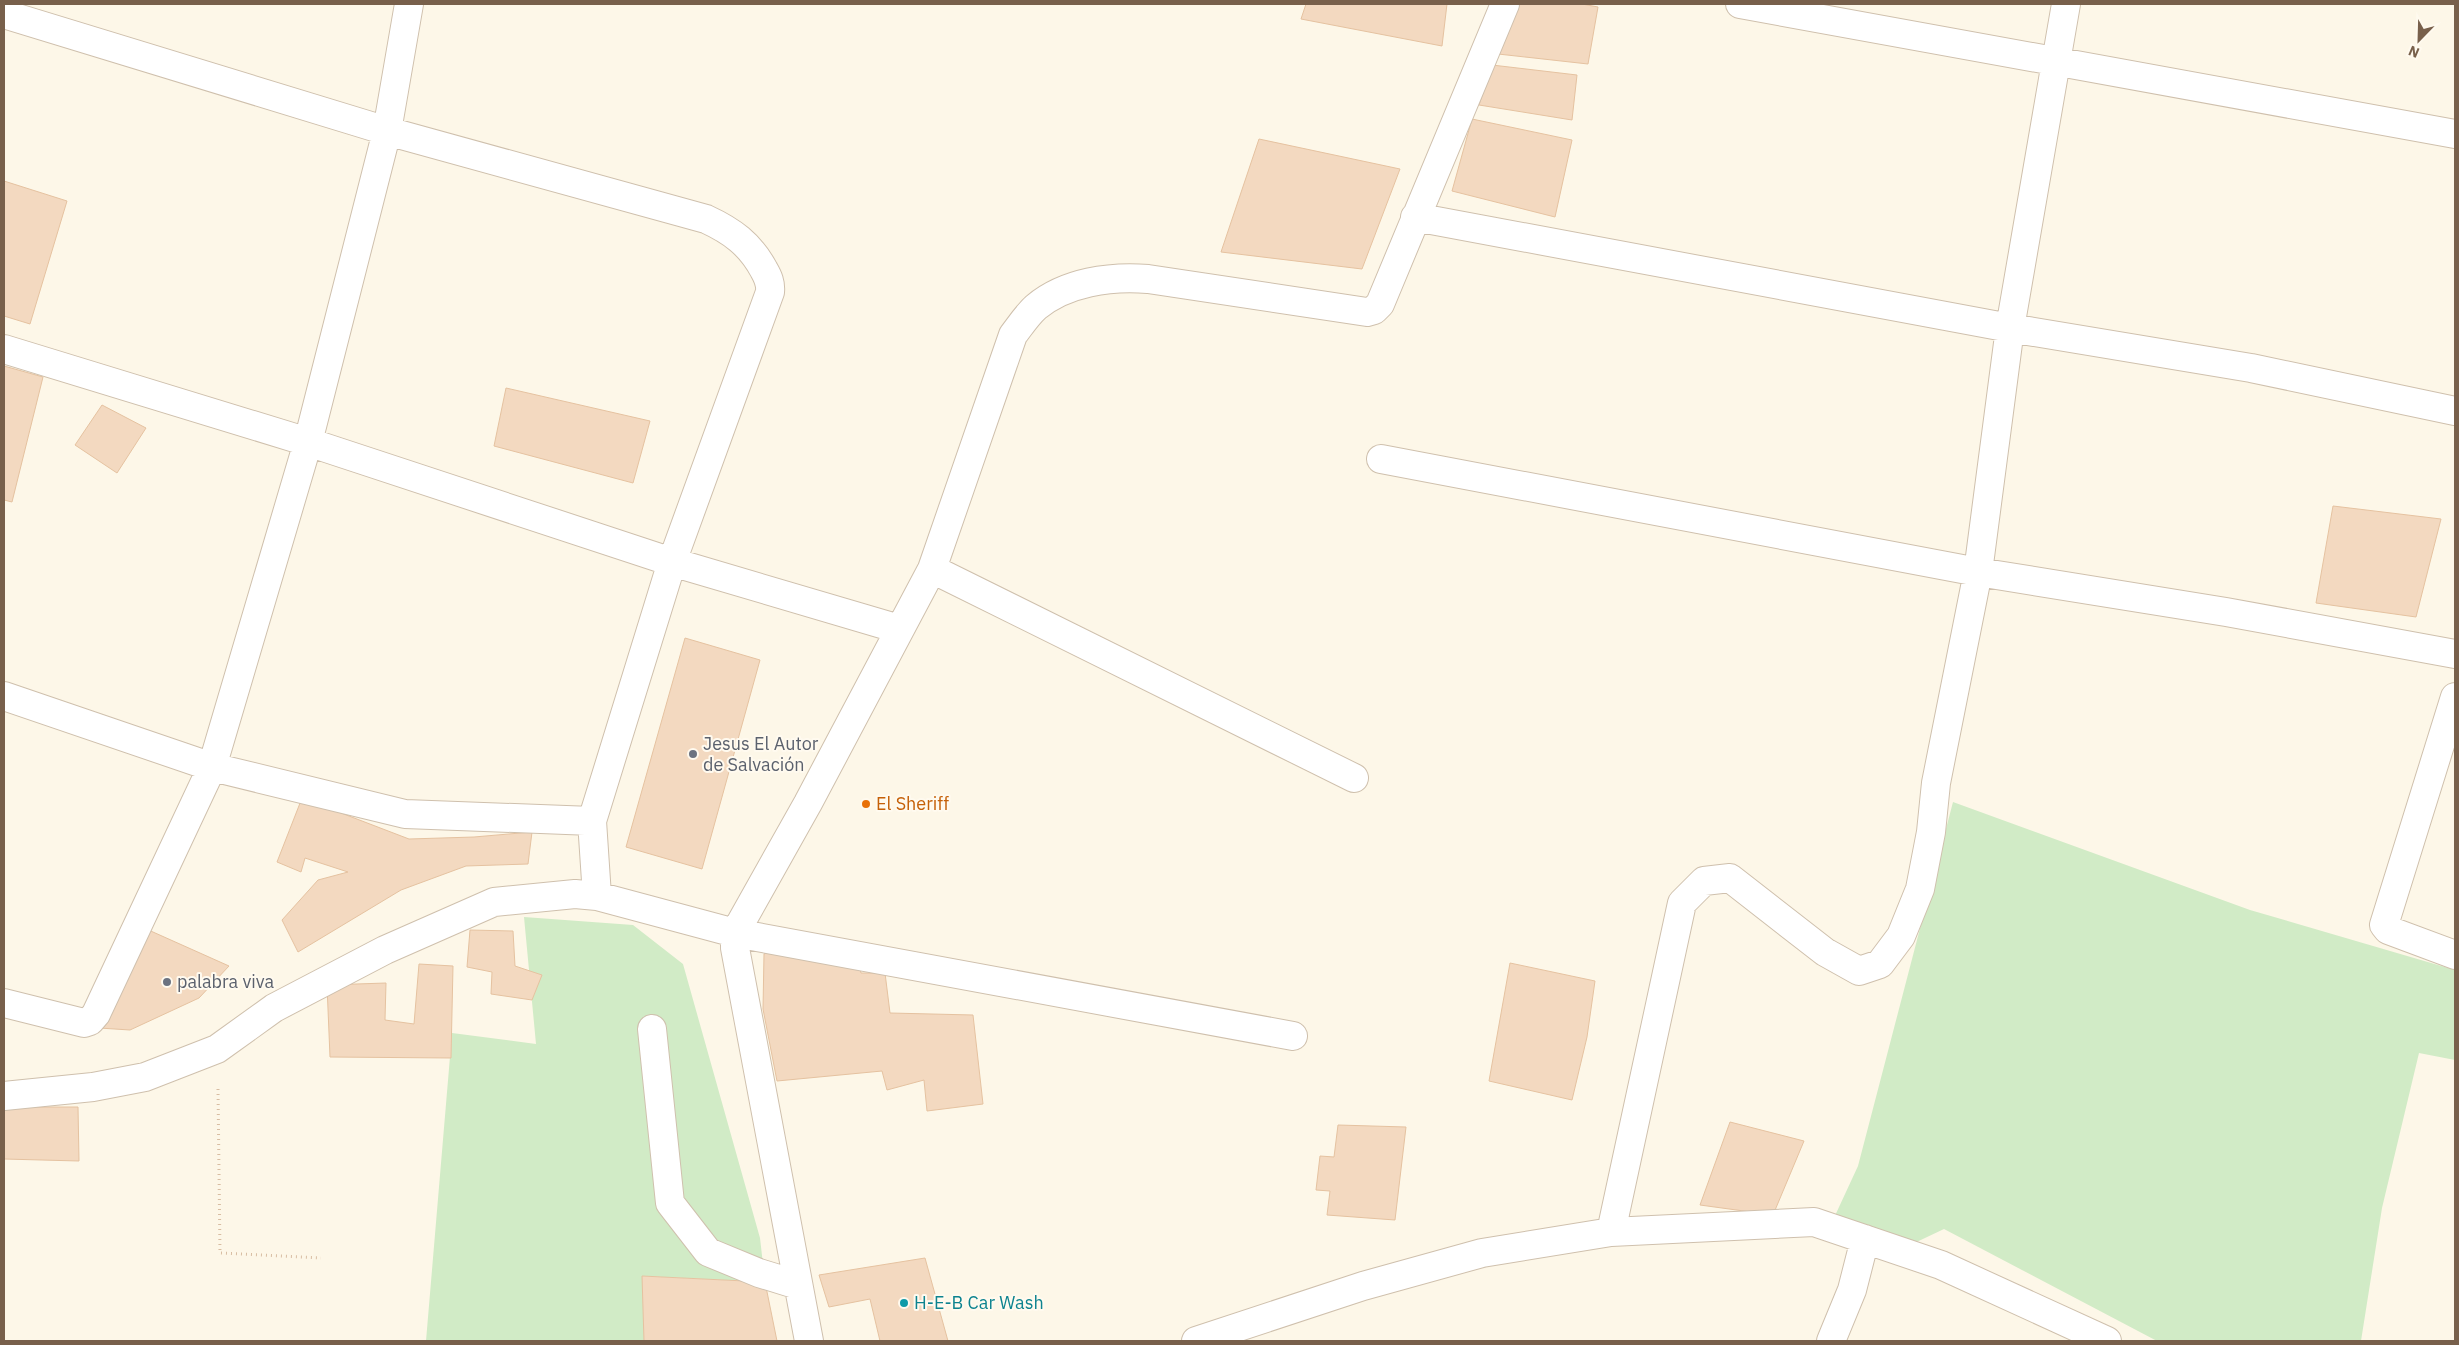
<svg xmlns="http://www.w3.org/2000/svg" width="2459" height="1345" viewBox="0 0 2459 1345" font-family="'IBM Plex Sans',sans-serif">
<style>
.green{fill:#d1ebc6}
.building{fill:#f3d9c0;stroke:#e5c2a0}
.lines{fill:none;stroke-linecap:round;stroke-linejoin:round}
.minor-casing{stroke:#cfc0ad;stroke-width:30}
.path{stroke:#d8bda2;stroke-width:3;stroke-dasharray:1 4;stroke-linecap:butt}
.minor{stroke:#fff;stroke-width:28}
.worship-dot{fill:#6b7280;stroke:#fffaef;stroke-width:2}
.food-dot{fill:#e8710a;stroke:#fffaef;stroke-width:2}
.culture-dot{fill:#0f9aa8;stroke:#fffaef;stroke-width:2}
.labels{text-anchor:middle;stroke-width:4;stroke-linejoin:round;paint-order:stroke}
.worship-label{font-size:18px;fill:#5b616d;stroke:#fffaef;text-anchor:start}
.food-label{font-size:18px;fill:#c56008;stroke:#fffaef;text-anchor:start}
.culture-label{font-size:18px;fill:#0d838f;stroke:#fffaef;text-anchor:start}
</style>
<rect width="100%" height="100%" fill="#fdf7e8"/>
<!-- green -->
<path class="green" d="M1953,802L2250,910L2455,970V1060L2419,1053L2382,1208L2361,1341H2157L1944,1229L1887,1256L1833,1220L1858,1166Z
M524,917L633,925L683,964L760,1238L765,1282L643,1276L644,1341H426L452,1033L536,1044Z"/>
<!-- building -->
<path class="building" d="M1306,4H1447L1442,46L1301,19Z
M1515,4H1582L1598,7L1588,64L1498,54Z
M1492,65L1577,75L1572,120L1479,105Z
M1472,119L1572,140L1555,217L1452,191Z
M1259,139L1400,169L1362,269L1221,252Z
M4,181L67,201L30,324L4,316Z
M4,366L43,377L12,502L4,500Z
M506,388L650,421L633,483L494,446Z
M102,405L146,428L117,473L75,445Z
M2333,506L2441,519L2416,617L2316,603Z
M685,638L760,660L702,869L626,847Z
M302,798L409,839L474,837L532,832L528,864L466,866L401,890L298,952L282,920L318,880L348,872L305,858L301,872L277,862Z
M144,928L229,966L199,998L130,1030L99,1028Z
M470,930L513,931L515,966L542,975L532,1000L491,994L492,972L467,967Z
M780,946L857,958L861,973H885L890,1013L973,1015L983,1104L927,1111L924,1080L887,1090L882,1071L777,1081L763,1009L764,954Z
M1510,963L1595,981L1587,1037L1572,1100L1489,1081Z
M419,964L453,966L451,1058L330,1057L327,985L386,983L385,1020L414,1024Z
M4,1107H78L79,1161L4,1159Z
M1730,1122L1804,1141L1773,1215L1700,1205Z
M1338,1125L1406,1127L1395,1220L1327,1215L1330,1191L1316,1190L1320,1156L1334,1157Z
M925,1258L948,1341H880L870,1299L829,1307L819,1275Z
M642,1276L765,1282L777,1341H644Z"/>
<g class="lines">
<!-- minor casing -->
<g class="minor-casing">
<path id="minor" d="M1740,4L2455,134
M4,14L387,131L706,219C732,231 750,244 764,270C768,277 771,283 770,292L672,562L592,821L597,896
M1415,217L2010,328L2251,368L2455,411
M4,349L308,442L672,562L899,629
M1381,459L1978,572L2226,612L2455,654
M932,569L1354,778
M4,696L212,767L405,814L592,821
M2455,697L2384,925L2388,930L2455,955
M4,1003L84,1023L90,1021L96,1014L212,767L308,442L387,131L409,4
M652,1029L670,1203L708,1252L759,1273L798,1285
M4,1096L93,1087L145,1077L217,1049L274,1008L385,950L494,902L575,894L597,896L735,933L1293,1036
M1611,1232L1682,903L1704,881L1730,878L1825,952L1859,971L1880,964L1901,936L1920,889L1931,832L1936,783L1978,572L2010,328L2066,4
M809,1341L735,948V933L808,803L932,569L1013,335C1020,326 1027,315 1036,307C1066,282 1110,276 1148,279L1367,312L1374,310L1380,304L1505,4
M1196,1341L1363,1286L1482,1253L1611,1232L1814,1222L1941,1265L2107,1341
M1831,1341L1852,1290L1865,1239"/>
</g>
<!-- path -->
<path class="path" d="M218,1089L220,1253L321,1258"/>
<!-- minor -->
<use href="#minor" class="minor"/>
</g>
<!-- markers -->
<g class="worship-dot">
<circle cx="693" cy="754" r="5"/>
<circle cx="167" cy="982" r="5"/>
</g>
<circle class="food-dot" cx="866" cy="804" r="5"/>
<circle class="culture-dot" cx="904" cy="1303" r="5"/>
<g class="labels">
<!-- worship labels -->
<g class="worship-label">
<text x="703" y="750">Jesus El Autor<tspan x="703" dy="21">de Salvación</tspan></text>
<text x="177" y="988">palabra viva</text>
</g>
<!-- food labels -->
<g class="food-label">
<text x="876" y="810">El Sheriff</text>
</g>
<!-- culture labels -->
<g class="culture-label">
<text x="914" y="1309">H-E-B Car Wash</text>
</g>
</g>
<!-- border -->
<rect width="2459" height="1345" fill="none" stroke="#78604b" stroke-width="10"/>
<!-- north arrow -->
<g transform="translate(2419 40) rotate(203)" stroke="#fffaef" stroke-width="4" paint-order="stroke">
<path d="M0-4L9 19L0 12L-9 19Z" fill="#78604b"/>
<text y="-8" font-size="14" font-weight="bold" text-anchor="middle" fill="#78604b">N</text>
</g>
</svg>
